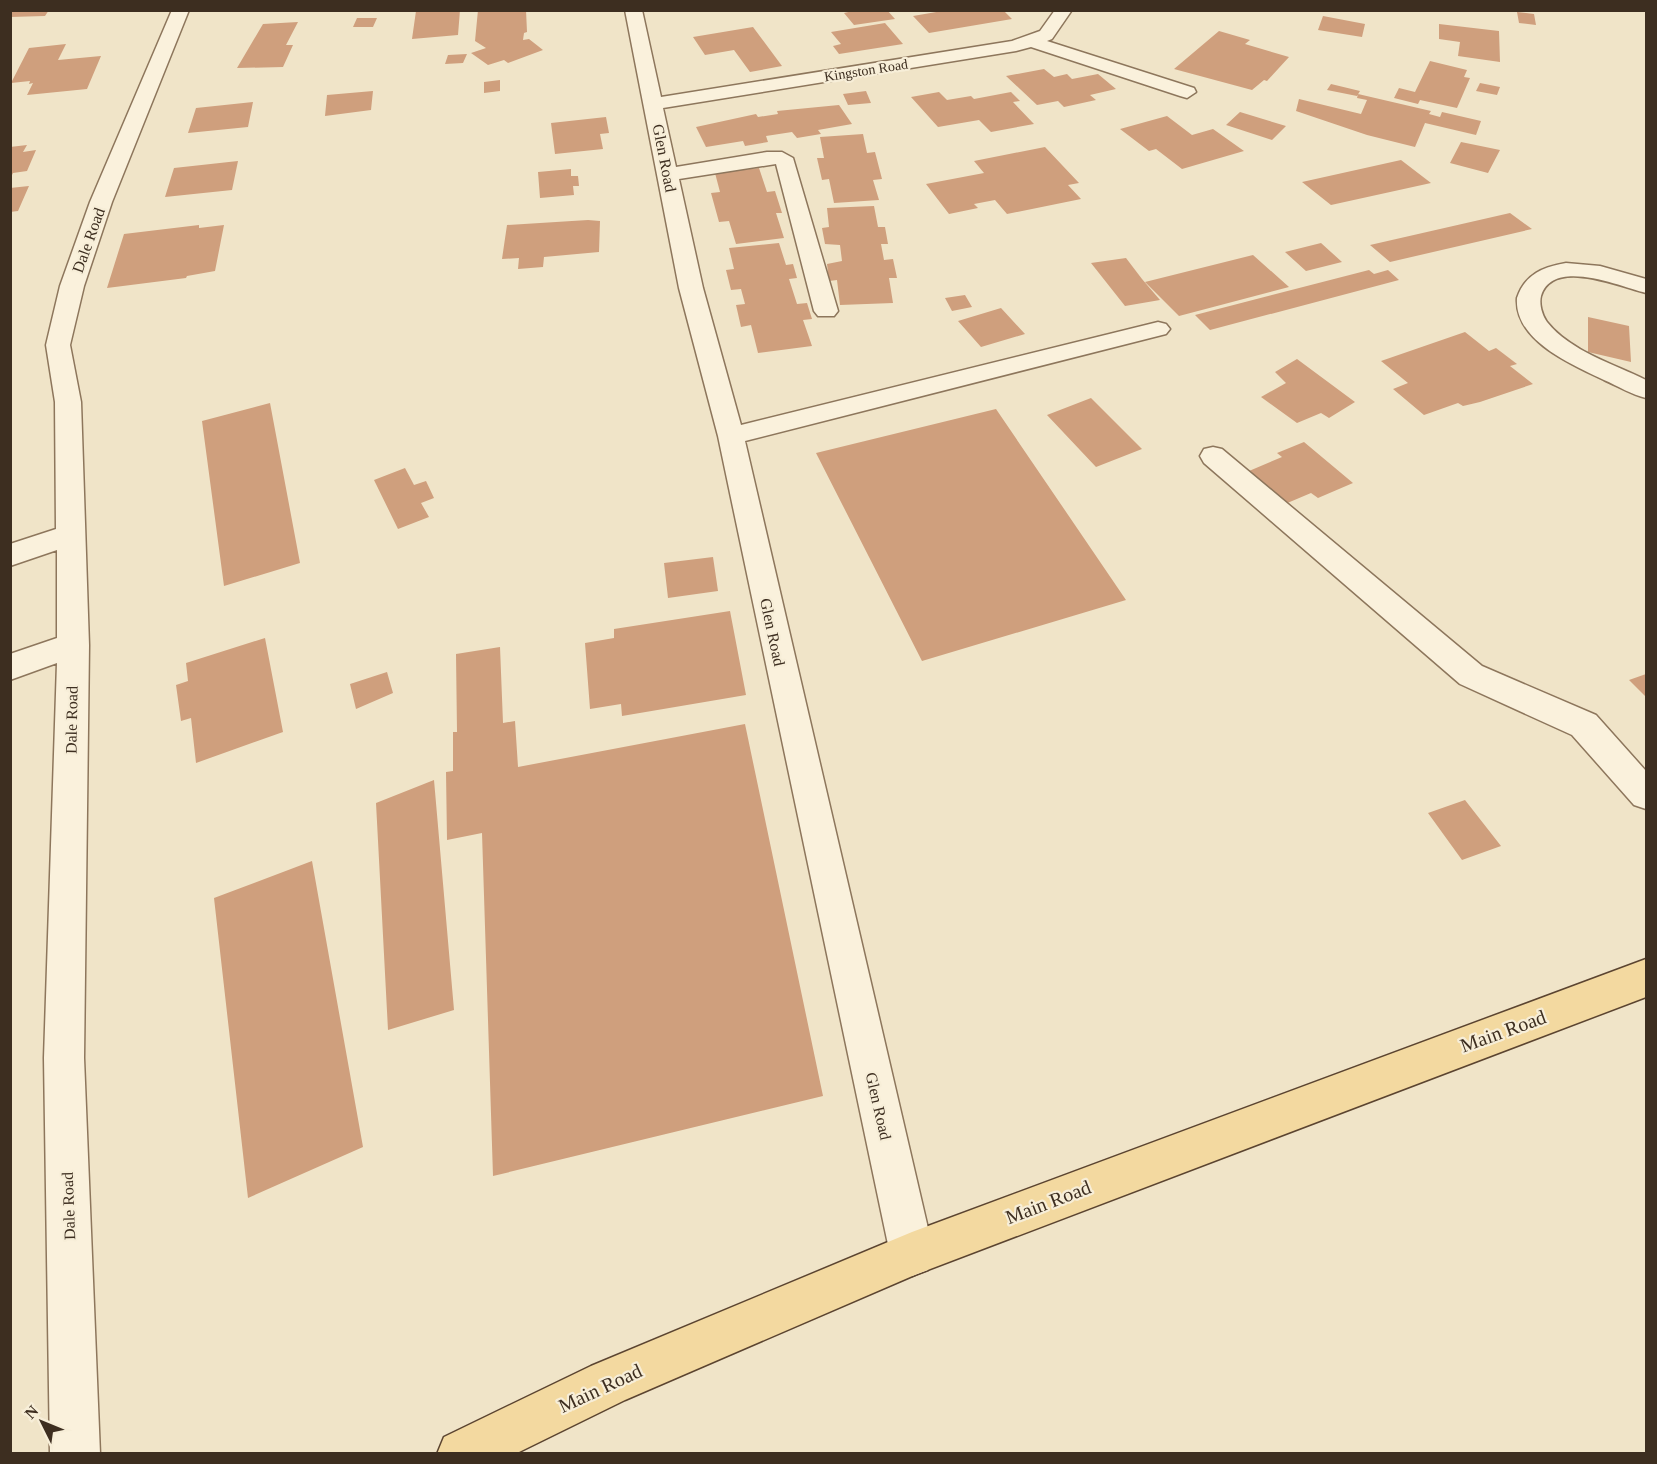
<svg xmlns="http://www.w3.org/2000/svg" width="1657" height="1464" viewBox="0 0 1657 1464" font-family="'Times New Roman',serif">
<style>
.building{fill:#cf9f7d}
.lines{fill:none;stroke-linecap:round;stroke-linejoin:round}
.minor-casing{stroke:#8d765c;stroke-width:3}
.major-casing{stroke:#5b4430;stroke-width:3}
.minor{fill:#faf1dc;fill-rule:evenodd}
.major{fill:#f3d9a0;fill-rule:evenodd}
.labels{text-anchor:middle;stroke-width:4.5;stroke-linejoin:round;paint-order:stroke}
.far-street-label{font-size:14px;fill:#3d2e20;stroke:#f7eed8}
.street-label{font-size:16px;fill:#3d2e20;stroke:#f7eed8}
.near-street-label{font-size:20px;fill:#3d2e20;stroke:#f7eed8}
</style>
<rect width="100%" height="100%" fill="#f0e4c8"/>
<!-- building -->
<path class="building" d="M10,10H49L45,16L10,17Z
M460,10L458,35L412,39L416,11Z
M478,10H526L527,32L524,33L523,40L529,39L543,50L508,63L504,60L488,65L471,53L486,48L475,41Z
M857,10H887L895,19L854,25L844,13Z
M1003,10L1012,19L929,33L913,16L948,10Z
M1517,12L1534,14L1536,25L1519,23Z
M1323,16L1365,24L1362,37L1318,30Z
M357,18H377L373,27H353Z
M298,22L286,45H293L283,67L237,68L263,24Z
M885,23L903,44L839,54L833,46L841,44L831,32Z
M1439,24L1499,31L1500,62L1458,56L1460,42L1439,39Z
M753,27L782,66L750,72L734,50L705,55L693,37Z
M1219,31L1250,40L1245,44L1289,57L1267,81L1264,80L1252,90L1174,69Z
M66,44L58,60L101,56L87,89L27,95L33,83L29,84L30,81L11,83L29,48Z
M467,54L463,63L445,64L448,55Z
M1430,61L1467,70L1464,77L1470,78L1457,108L1420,100L1418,104L1394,98L1399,88L1415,92Z
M1044,69L1054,77L1067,74L1072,79L1098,74L1116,89L1090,95L1096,100L1064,107L1058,101L1037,105L1006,76Z
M500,80V91L484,93V82Z
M1480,83L1500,87L1497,95L1476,91Z
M1331,84L1360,91L1357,96L1327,90Z
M373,91L371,110L325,116L327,95Z
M866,91L871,103L848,105L843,94Z
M939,92L947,100L971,96L974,99L1011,92L1020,101L1013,102L1034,124L991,132L979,120L938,127L911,97Z
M1358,94L1431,111L1429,114L1440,117L1442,112L1481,121L1476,135L1425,123L1415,147L1367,135L1296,111L1299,99L1361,114L1367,100L1357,98Z
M253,102L248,127L188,133L196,108Z
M839,105L852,124L818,130L821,134L797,138L792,132L766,136L768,142L745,146L743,141L706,147L696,127L756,114L758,117L778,114L777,111Z
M1240,112L1286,126L1272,140L1226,125Z
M1167,116L1192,135L1213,129L1244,151L1182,169L1156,149L1149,151L1120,129Z
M606,117L609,133L600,134L603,149L555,154L551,123Z
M863,134L867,153L875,152L882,179L873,180L879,200L834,203L829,179L822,180L817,158H824L820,137Z
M1461,142L1500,150L1488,173L1450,163Z
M27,145L23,152L36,150L27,171L13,173L10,179V147Z
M1045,147L1079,183L1068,185L1081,199L1007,214L995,200L974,204L978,208L949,214L926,184L984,173L974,161Z
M1401,160L1431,183L1331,205L1302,182Z
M238,161L232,190L165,197L174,168Z
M759,168L767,192L775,191L782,213H776L784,238L736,244L729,221L719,222L711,193L720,192L715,173Z
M571,169V176H578L579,186H573L574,195L540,198L538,172Z
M29,186L18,211L10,212V188Z
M874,206L878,227H885L888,244H881L884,260L893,259L897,278H889L893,303L840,305L837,280L829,281L827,264L842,261L840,245L825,244L822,228L829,227L827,208Z
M1510,213L1532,229L1390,262L1370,245Z
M588,220L600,221L599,252L544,257L543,267L518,269L519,258L502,259L507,225Z
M199,225V228L224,225L215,271L187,276L186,278L107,288L124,234Z
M779,243L786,265L793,264L797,278L789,279L797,304L807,303L812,319L803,320L812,346L758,353L751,325L741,327L736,305L745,304L741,289L731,290L726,270L734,269L729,248Z
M1321,243L1342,262L1306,271L1285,252Z
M1253,255L1289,287L1179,316L1145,282Z
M1126,258L1142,279L1160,300L1125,306L1091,263Z
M1369,270L1374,274L1388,270L1399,280L1210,330L1195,315Z
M965,295L972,307L952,311L945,298Z
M1001,308L1025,334L981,347L958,321Z
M1588,317L1629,326L1631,362L1588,352Z
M1465,332L1489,351L1496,348L1517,364L1510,366L1533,384L1480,402L1463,406L1458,403L1424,415L1393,389L1408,383L1381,361Z
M1297,359L1355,402L1329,418L1321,413L1297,423L1261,397L1286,383L1275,372Z
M1091,398L1142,449L1096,467L1047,415Z
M270,403L300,563L224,586L202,421Z
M996,409L1126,600L922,661L816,453Z
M1304,442L1353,483L1318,498L1311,493L1285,504L1249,471L1282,457L1277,453Z
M405,468L414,485L426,481L434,498L421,503L429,517L398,529L374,480Z
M713,557L718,591L668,598L664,563Z
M730,611L746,695L622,716L621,704L590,709L585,643L614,638V629Z
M265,638L283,732L196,763L191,718L181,721L176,685L188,681L186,663Z
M500,647L503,723L515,721L518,767L745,724L823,1096L493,1176L482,833L447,840L446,772L453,771V732H457L456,654Z
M387,672L393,693L356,709L350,684Z
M1646,674V697L1629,680Z
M434,780L454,1010L388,1030L376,803Z
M1465,800L1501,846L1462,860L1428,813Z
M312,861L363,1147L248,1198L214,898Z"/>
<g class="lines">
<!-- minor casing -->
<g class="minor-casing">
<path id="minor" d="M172,10H189L112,202L84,286L70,345L81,402L89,645L84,1058L100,1454H50L44,1058L57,663L10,680V654L57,638V550L10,566V544L56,529L55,402L46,345L60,286L90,202Z
M625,10H642L661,97L1012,41L1040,31L1055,10H1072L1052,39L1047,41L1194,88L1196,92L1187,98L1180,96L1031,47L1016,51L663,108L676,167L767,152H782L793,158L838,311L834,316H818L814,311L776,164L679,179L703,288L741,425L1158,322L1166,324L1170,329L1166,334L745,441L934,1254L928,1270L912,1276L896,1270L890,1254L718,436L679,288Z
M1566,263L1600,266L1646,279V293C1621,287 1553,257 1541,296C1539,304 1542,315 1547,322C1570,351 1614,364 1646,380V398C1632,395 1618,386 1604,380C1573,365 1514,341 1517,298C1525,274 1543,267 1566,263Z
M1213,447L1222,449L1482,666L1596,715L1646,771V809L1634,805L1572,735L1460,684L1204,463L1200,456L1204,449Z"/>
</g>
<!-- major casing -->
<g class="major-casing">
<path id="major" d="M1646,959V997L917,1274L625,1400L515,1454H437L444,1437L591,1366L912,1232Z"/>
</g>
<!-- minor -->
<use href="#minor" class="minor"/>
<!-- major -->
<use href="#major" class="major"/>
</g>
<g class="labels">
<!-- far-street labels -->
<g class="far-street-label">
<text transform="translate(866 70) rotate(-9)" y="5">Kingston Road</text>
</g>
<!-- street labels -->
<g class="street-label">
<text transform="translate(665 158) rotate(79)" y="6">Glen Road</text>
<text transform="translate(88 240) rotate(-70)" y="6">Dale Road</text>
<text transform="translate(773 632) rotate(78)" y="6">Glen Road</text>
<text transform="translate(71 720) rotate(-89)" y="6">Dale Road</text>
<text transform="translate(879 1106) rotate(77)" y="6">Glen Road</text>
<text transform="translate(68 1206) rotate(-92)" y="6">Dale Road</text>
</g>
<!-- near-street labels -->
<g class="near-street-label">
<text transform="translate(1503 1031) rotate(-20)" y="7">Main Road</text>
<text transform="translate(1048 1202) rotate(-21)" y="7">Main Road</text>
<text transform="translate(600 1388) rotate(-25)" y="7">Main Road</text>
</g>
</g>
<!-- border -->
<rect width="1657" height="1464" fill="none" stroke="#3d2e20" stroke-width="24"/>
<!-- north arrow -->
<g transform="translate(42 1422) rotate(313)" stroke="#f7eed8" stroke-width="4.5" paint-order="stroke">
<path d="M0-4.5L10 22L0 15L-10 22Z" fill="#3d2e20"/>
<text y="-9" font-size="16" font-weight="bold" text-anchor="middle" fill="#3d2e20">N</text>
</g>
</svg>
